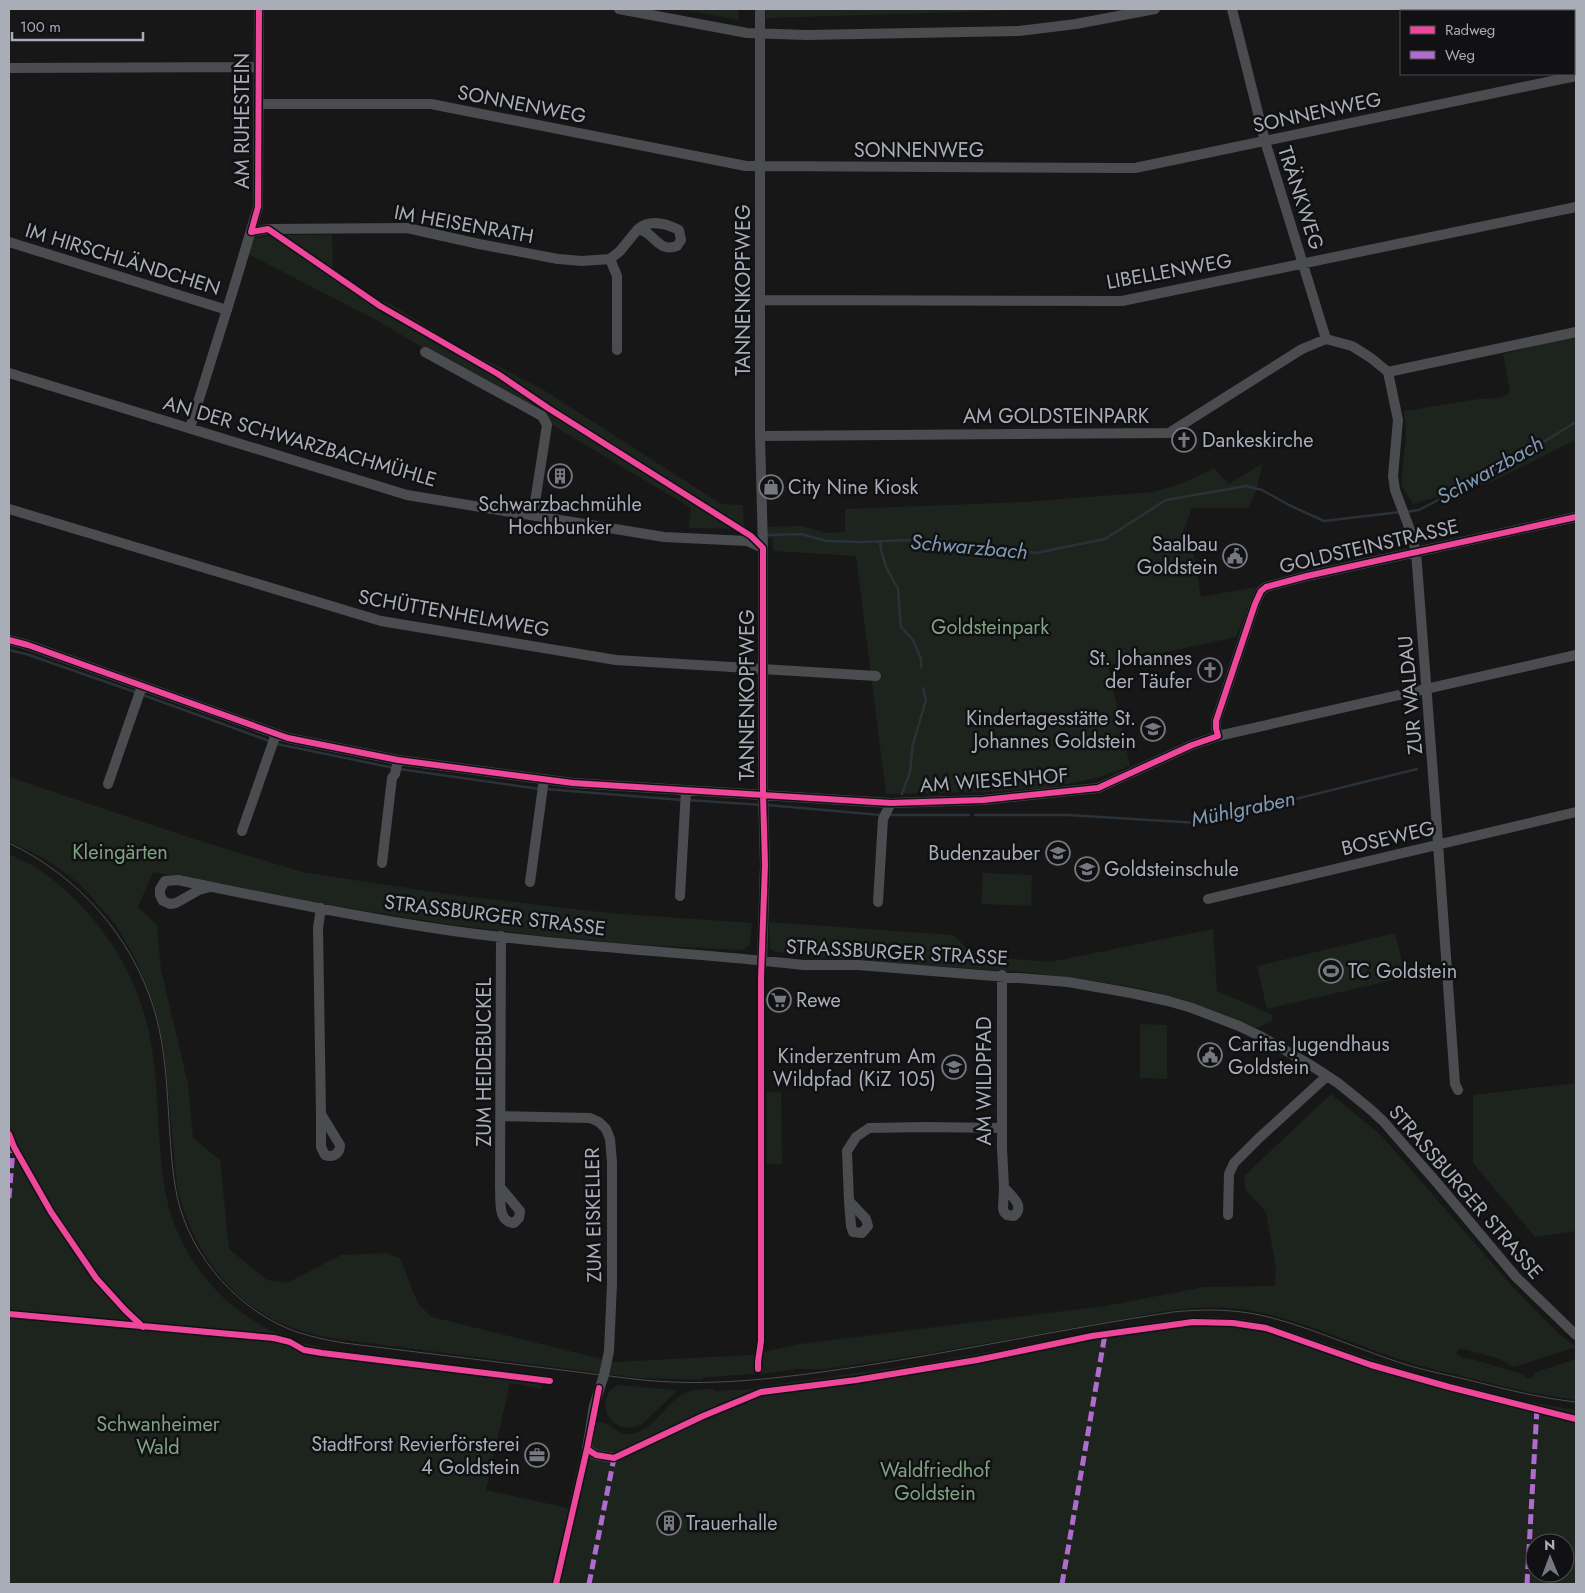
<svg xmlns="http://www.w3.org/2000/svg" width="1585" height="1593" viewBox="0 0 1585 1593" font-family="Jost,sans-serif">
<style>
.green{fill:#1d241e;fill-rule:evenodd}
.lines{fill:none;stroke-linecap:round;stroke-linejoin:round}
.stream{stroke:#2a3239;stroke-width:2.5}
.minor{stroke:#4b4c50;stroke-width:10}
.tram{stroke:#4b4c4f;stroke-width:1}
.quiet{stroke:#b06ccc;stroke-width:5;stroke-dasharray:10 5;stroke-linecap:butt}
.cycleway-casing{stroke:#111113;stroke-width:9}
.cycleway{stroke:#ed469a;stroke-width:6}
.labels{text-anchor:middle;stroke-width:5;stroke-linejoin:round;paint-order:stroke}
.street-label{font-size:20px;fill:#a8adb8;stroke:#111113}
.poi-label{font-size:20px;fill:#a8adb8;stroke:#111113;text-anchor:start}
.park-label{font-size:20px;fill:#7fa381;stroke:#111113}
.water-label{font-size:21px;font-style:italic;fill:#7f9bb3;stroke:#111113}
</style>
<rect width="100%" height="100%" fill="#171717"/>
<!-- green -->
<path class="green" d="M680,9H738L739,20Z
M766,9H1055L766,18Z
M281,235H332L333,270L368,297L389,303L458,346L542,389L721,504L743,505L744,529L689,528L691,508L380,322L248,254L253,238Z
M1576,336V443L1575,440L1491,482L1413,504L1401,485L1406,436L1404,411L1479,399L1501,398L1510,392L1503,354Z
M1262,464L1257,489L1248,508H1192L1183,532L1191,539L1201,597L1256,587L1236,637L1108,665L1130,766L1097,778L1047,788L988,792L886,794L856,556L773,551V538H767V527L801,526L827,533L845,532V509L1024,502L1153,492C1175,486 1194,479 1214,468L1229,484Z
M9,777L194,839L302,872L447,894L608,913L752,923L750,945L743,950L642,945L542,936L447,924L317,903L153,872L138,907L157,925L161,970L188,1084L193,1138L220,1160L229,1249L267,1280L287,1283L341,1255L387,1253L400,1258L418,1304L432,1317L614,1362L750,1355L800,1344L1105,1306L1204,1287L1275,1286L1276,1269L1266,1212L1245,1189L1244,1176L1331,1094L1381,1135L1511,1285L1559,1334L1576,1347L1514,1367L1500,1359L1460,1348L1456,1353L1463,1358L1475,1360L1522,1374L1527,1379L1532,1378L1536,1372L1576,1359V1400C1538,1395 1502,1386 1465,1377C1442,1371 1418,1366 1396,1358C1350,1343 1306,1322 1259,1312C1231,1306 1202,1307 1173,1310L920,1355L824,1369H796L769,1373L706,1377L699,1380L639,1378L345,1340C327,1337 310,1334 293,1328C231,1305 191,1249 177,1186L164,1047L155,1008L137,962L116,925L80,884L47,860L9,841Z
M9,854C16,858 24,861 32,865C90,901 136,967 149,1033C161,1089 155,1148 168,1204C182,1259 220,1305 270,1330C309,1350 353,1352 395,1358C445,1364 495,1370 544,1376L542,1389L510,1383L486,1490L568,1508L588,1420C594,1421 602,1422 607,1424C614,1428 619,1434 628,1434C650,1434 661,1410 677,1398C688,1389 701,1389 714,1389V1391L756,1389V1387L920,1364L1161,1321L1188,1318L1214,1317L1244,1319L1271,1325L1405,1370L1519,1400L1576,1410V1584H9ZM1535,1543H1565V1573H1535Z
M983,873L1032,875L1031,906L981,904Z
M769,922L953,935L975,956L1050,962L1213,929L1217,991L1273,1015L1271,1022L1256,1028L1210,1009L1180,999L1138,988L1094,981L1032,973L788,955V953L776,952L770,949Z
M1395,933L1406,977L1267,1009L1257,966Z
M1140,1024L1167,1025V1079L1140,1078Z
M1576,1083V1231L1535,1237L1473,1163V1095Z
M767,1092H781L782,1164H767Z
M618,1385L675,1390V1393L641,1425C610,1438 591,1399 618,1385Z"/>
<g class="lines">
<!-- stream -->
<path class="stream" d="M1406,512L1419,510L1517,458L1576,422
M767,535L801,534L826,541L862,542L934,539L1036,553L1105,539L1166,500L1246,486L1262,490L1289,505L1324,521L1400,512
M880,541L881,550L886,567L898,589L901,627L913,640L921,659V667
M9,650L26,654L138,693
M143,695L272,742
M277,744L394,768
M399,769L540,789
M545,789L682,800
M902,794L910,772L913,744L926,700L923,688
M687,800L762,805
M767,805L881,815
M889,815H969
M975,815H1068L1198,823L1417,769"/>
<!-- minor -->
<path class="minor" d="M619,9L747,33L807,35L1019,31L1076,24L1155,9
M760,9V436L763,548V794L765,865L762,961
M1232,9L1265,141L1326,339
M9,68L259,67
M259,104H431L746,166L1125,168H1135L1576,76
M251,232L268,229L407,228L479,244L558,259L582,261L610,259L617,276V350
M9,242L227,310
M610,259L620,251L638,229C655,232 657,253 677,246L681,240L679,230C665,223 650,219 638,229
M761,300L1122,301L1576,207
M1326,339L1352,346L1371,358L1388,372L1398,420L1393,476L1395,490L1409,527L1416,552C1430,729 1443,907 1455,1084L1458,1090
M425,352L542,416L547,425L533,515
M1388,372L1576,332
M9,373L407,495L664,537L747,541L763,548
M190,428L234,287L258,207L259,9
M760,436L1169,433L1302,349L1326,339
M9,509L381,621L616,660L876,676
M9,640L28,645L288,738L398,760L573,783L891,803L983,800L1098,788L1192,745L1218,736L1576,655
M1218,736L1216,728V721L1255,604L1261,591L1266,587L1307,576L1576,517
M108,784L142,686
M242,831L276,734
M382,863L392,778L395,774L398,760
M530,882L544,779
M210,887L199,890L176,903L170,904L163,901L160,895V889L165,881L178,880C267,898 356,917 446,930C558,946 672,951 785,963L804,965H858L1068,982L1131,993L1168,1001L1192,1008L1239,1026L1262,1037L1309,1064L1338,1083L1370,1109L1383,1121L1438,1184L1516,1277L1576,1335
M680,896L686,790
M1208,899L1576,812
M878,902L883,819L891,803
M1002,975V1148L1004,1187L1003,1208L1004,1212L1007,1215L1014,1216C1026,1206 1010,1195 1004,1187
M321,1114L340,1145C340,1154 333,1158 325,1155L321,1147V1114L318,928L321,908
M501,1116L590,1118L599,1122L606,1129L610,1139L612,1162V1284L609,1351L604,1375L594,1406L587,1449L596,1455L614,1458
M500,1187L520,1211L519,1218L514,1223C497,1222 501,1200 500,1187L501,936
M849,1201L866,1219L868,1226L862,1233L853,1232L851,1226L849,1201L847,1151L856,1137L869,1128L923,1127L1002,1128
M1228,1215L1229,1174L1234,1163L1259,1138L1327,1076"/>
<!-- tram -->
<path class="tram" d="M9,843C78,876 131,935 154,1009C171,1065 166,1127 175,1185C184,1247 231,1305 289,1329C307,1336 326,1340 344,1343L634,1379C708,1388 783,1378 856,1367C962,1351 1067,1328 1173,1312C1202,1309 1231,1309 1260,1315C1305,1325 1348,1345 1392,1360C1417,1369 1443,1374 1469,1380C1504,1389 1540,1398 1576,1402"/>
<!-- quiet -->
<path class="quiet" d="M9,1198L13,1149
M589,1584L614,1458L617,1456
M1062,1584L1105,1334
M1527,1584L1537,1408"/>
<!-- cycleway casing -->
<g class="cycleway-casing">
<path id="cycleway" d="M259,9L258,207L251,232L268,229L380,306L498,374L548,408L751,536L763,548V794L765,865L761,978V1341L758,1362V1369
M9,640L28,645L288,738L398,760L573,783L891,803L983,800L1098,788L1192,745L1218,736L1216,728V721L1255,604L1261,591L1266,587L1307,576L1576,517
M9,1134L14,1147L51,1212L96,1278L125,1310L143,1327
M9,1314L274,1338L290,1342L304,1350L322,1353L550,1381
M587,1449L596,1455L614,1458L703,1416L761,1392L856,1380L977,1360L1092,1336L1193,1322L1233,1323L1266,1328L1371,1365L1449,1387L1576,1419
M556,1584L587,1449L599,1388"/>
</g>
<!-- cycleway -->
<use href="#cycleway" class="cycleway"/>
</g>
<!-- icons -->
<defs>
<g id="church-ring" transform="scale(1.25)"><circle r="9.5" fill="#111113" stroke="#757880" stroke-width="1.5"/><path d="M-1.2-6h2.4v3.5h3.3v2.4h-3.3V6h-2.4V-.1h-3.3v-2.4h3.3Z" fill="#757880"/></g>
<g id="building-ring" transform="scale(1.25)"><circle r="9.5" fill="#111113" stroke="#757880" stroke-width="1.5"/><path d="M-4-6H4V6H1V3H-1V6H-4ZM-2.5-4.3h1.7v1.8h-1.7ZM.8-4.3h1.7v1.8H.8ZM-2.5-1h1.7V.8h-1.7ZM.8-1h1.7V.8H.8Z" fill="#757880"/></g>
<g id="shop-ring" transform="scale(1.25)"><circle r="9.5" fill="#111113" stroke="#757880" stroke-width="1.5"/><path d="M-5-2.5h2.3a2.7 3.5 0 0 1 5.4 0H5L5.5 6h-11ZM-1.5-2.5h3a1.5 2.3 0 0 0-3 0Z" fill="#757880"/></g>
<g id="civic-ring" transform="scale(1.25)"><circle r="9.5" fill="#111113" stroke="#757880" stroke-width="1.5"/><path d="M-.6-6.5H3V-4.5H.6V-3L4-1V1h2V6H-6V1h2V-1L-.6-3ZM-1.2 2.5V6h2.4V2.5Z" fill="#757880"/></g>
<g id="school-ring" transform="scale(1.25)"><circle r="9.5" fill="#111113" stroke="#757880" stroke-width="1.5"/><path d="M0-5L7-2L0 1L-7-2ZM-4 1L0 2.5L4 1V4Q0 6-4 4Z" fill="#757880"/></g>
<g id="stadium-ring" transform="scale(1.25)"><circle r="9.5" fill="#111113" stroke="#757880" stroke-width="1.5"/><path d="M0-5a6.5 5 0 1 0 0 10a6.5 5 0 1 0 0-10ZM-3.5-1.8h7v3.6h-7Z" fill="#757880"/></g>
<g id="supermarket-ring" transform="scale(1.25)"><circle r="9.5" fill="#111113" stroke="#757880" stroke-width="1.5"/><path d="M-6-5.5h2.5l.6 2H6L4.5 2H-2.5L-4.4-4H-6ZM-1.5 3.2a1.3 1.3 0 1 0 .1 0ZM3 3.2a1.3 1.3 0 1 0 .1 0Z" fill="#757880"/></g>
<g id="office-ring" transform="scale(1.25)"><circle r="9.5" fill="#111113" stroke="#757880" stroke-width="1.5"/><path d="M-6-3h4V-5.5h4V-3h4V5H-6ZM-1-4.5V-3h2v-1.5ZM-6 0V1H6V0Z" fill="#757880"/></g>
</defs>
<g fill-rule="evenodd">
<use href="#church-ring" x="1184" y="440"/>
<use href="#building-ring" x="560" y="476"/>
<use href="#shop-ring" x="771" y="487"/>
<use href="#civic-ring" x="1235" y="556"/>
<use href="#church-ring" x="1210" y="670"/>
<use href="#school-ring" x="1153" y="729"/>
<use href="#school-ring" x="1058" y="853"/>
<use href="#school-ring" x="1087" y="869"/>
<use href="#stadium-ring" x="1331" y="971"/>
<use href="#supermarket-ring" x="779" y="1000"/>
<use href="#civic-ring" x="1210" y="1055"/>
<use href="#school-ring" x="954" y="1067"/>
<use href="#office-ring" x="537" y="1455"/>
<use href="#building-ring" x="669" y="1523"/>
</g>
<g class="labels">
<!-- street labels -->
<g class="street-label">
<text transform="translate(522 104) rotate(11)" y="7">SONNENWEG</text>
<text transform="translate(1317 112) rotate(-12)" y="7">SONNENWEG</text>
<text transform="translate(242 121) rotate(-90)" y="7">AM RUHESTEIN</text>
<text x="919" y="157">SONNENWEG</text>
<text transform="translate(1301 198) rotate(72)" y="7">TRÄNKWEG</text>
<text transform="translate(464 224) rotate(10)" y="7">IM HEISENRATH</text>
<text transform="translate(123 259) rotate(17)" y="7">IM HIRSCHLÄNDCHEN</text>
<text transform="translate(1169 271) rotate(-10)" y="7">LIBELLENWEG</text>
<text transform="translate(743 290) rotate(-90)" y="7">TANNENKOPFWEG</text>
<text x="1056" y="423">AM GOLDSTEINPARK</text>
<text transform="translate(300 441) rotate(16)" y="7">AN DER SCHWARZBACHMÜHLE</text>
<text transform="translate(1369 546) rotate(-13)" y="7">GOLDSTEINSTRASSE</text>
<text transform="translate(454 613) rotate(10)" y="7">SCHÜTTENHELMWEG</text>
<text transform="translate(747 695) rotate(-90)" y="7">TANNENKOPFWEG</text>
<text transform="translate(1410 695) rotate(-95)" y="7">ZUR WALDAU</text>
<text transform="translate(994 780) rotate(-4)" y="7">AM WIESENHOF</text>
<text transform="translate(1388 838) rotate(-13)" y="7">BOSEWEG</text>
<text transform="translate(495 915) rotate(7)" y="7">STRASSBURGER STRASSE</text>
<text transform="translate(897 952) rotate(3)" y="7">STRASSBURGER STRASSE</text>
<text transform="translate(484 1062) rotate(-90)" y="7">ZUM HEIDEBUCKEL</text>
<text transform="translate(984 1081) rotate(-90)" y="7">AM WILDPFAD</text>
<text transform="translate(1466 1192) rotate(49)" y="7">STRASSBURGER STRASSE</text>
<text transform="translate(593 1215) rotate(-91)" y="7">ZUM EISKELLER</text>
</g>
<!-- poi labels -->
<g class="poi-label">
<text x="1202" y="447">Dankeskirche</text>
<text x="788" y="494">City Nine Kiosk</text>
<text x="560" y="511" text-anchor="middle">Schwarzbachmühle<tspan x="560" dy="23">Hochbunker</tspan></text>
<text x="1218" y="551" text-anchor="end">Saalbau<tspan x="1218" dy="23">Goldstein</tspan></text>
<text x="1192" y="665" text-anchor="end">St. Johannes<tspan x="1192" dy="23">der Täufer</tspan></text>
<text x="1136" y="725" text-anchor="end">Kindertagesstätte St.<tspan x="1136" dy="23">Johannes Goldstein</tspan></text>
<text x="1040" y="860" text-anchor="end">Budenzauber</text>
<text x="1104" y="876">Goldsteinschule</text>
<text x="1348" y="978">TC Goldstein</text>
<text x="796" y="1007">Rewe</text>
<text x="1228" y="1051">Caritas Jugendhaus<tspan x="1228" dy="23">Goldstein</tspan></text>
<text x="936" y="1063" text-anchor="end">Kinderzentrum Am<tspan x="936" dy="23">Wildpfad (KiZ 105)</tspan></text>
<text x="520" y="1451" text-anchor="end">StadtForst Revierförsterei<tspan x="520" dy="23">4 Goldstein</tspan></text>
<text x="686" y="1530">Trauerhalle</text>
</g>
<!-- park labels -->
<g class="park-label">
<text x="990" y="634">Goldsteinpark</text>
<text x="120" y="859">Kleingärten</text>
<text x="158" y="1431">Schwanheimer<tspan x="158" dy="23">Wald</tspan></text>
<text x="935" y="1477">Waldfriedhof<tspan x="935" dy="23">Goldstein</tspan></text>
</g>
<!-- water labels -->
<g class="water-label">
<text transform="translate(1490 470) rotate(-29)" y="7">Schwarzbach</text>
<text transform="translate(969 547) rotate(5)" y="7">Schwarzbach</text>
<text transform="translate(1243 809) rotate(-12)" y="7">Mühlgraben</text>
</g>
</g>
<!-- border -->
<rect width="1585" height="1593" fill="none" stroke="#a8adb8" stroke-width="20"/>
<!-- legend -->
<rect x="1400" y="10" width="175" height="65" fill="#111113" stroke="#4d4f55"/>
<rect x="1410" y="26" width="25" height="8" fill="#ed469a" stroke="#4d4f55"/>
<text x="1445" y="35" font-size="15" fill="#a8adb8">Radweg</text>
<rect x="1410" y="51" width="25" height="8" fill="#b06ccc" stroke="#4d4f55"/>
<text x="1445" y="60" font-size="15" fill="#a8adb8">Weg</text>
<!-- north arrow -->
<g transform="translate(1550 1558) rotate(359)"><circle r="24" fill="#111113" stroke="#4d4f55"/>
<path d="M0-4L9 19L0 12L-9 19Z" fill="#757880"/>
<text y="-8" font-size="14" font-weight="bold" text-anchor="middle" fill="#a8adb8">N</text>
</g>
<!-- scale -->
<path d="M12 32v8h131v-8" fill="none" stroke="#a8adb8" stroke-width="2.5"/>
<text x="20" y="32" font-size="15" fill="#a8adb8" stroke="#111113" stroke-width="4" paint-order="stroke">100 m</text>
</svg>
